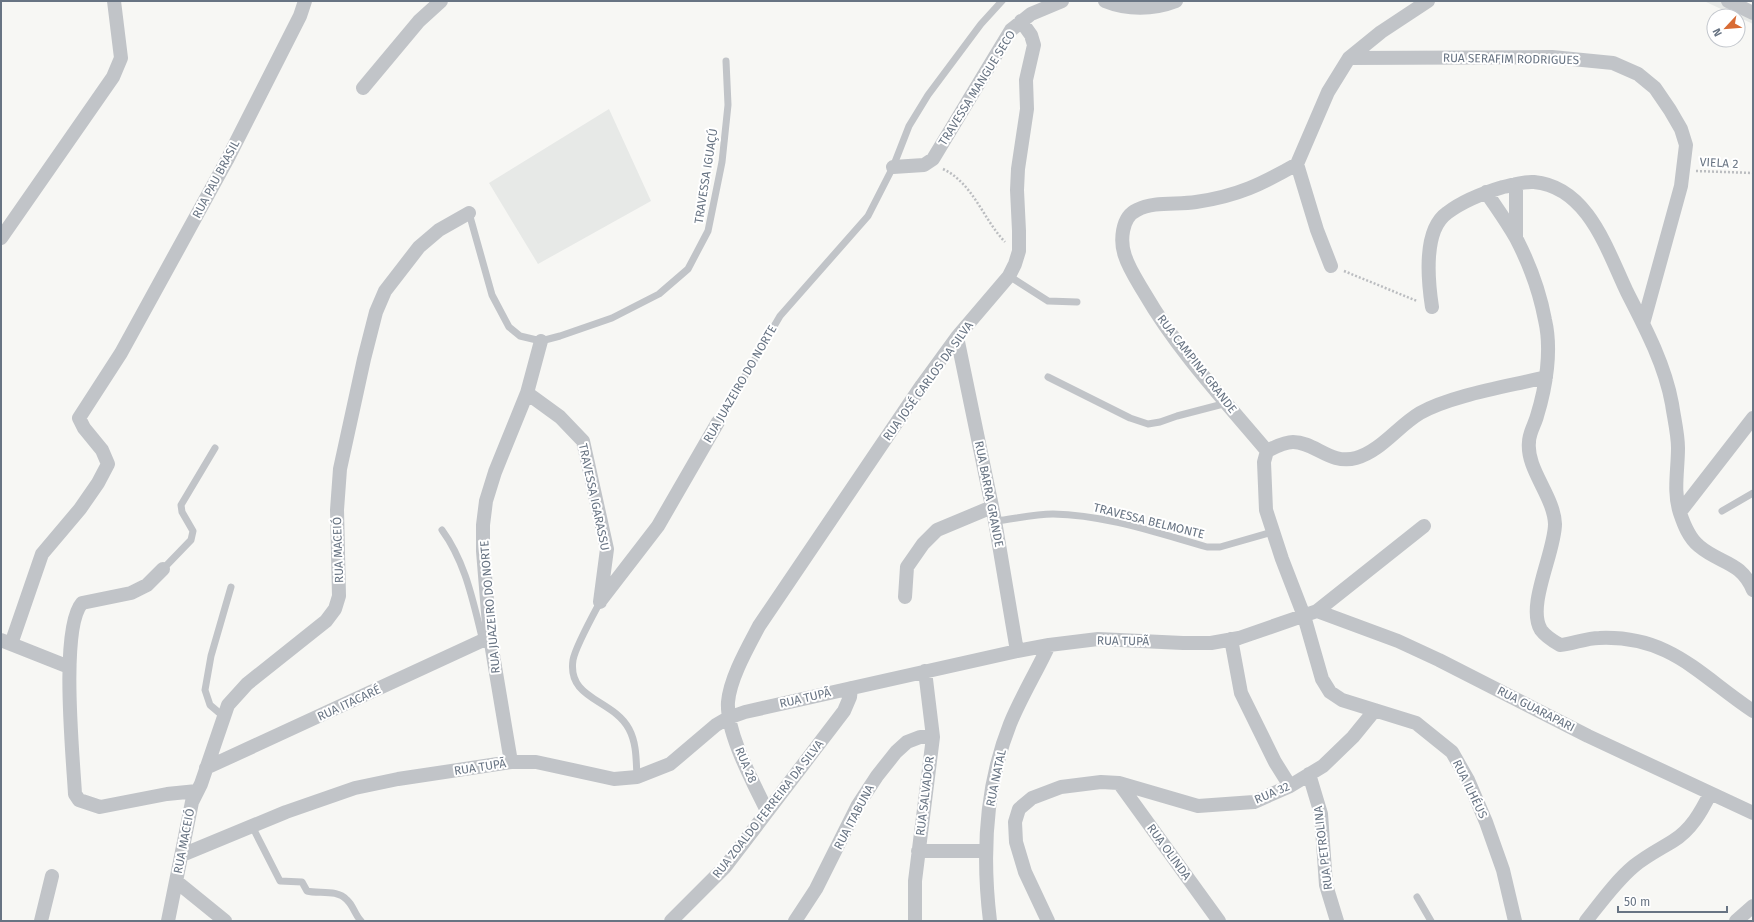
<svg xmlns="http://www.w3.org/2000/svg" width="1754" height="922" viewBox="0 0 1754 922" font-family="'Fira Sans',sans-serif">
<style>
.built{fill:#e7e9e7}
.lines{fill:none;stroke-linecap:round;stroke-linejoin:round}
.path{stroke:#bbbdc0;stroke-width:2.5;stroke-dasharray:2 2;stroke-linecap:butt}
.lane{stroke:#c1c4c8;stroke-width:7}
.street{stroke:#c1c4c8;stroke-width:14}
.labels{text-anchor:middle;stroke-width:4;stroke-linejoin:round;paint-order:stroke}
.street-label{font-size:12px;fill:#687483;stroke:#fff}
</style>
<rect width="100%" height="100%" fill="#f7f7f4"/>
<!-- built -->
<path class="built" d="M1704,1H1744L1753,5V24Z
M609,109L651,201L538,264L489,183Z"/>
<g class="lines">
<!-- path -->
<path class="path" d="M943,169C973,183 983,219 1005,242
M1696,171L1753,173
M1344,271L1417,301"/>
<!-- lane -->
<path class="lane" d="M469,213L492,295L509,327L520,336L541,341L560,336L612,318L659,294L688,269L708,231L722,162L728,105L726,61
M1009,276L1048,301L1077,302
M1048,377L1130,418L1148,424L1160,422L1177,416L1227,403
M718,422L780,316L868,216L893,167L909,126L928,95L981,24L1002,1
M1722,511L1753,493
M995,521C1014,519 1034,514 1053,514C1106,515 1157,533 1207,547H1220L1272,532
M442,530C466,563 473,602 483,641
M163,569L191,540L193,531L182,512L181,505L215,448
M600,602C593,615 575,648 573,660C567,700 613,699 629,729C637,744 636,761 637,777
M223,716L210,705L205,690L211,656L231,587
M252,826L280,881L302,882L307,891C319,894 337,889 347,900C353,905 355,915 361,921
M1417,897L1431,921"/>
<!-- street -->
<path class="street" d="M1105,1C1127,10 1153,10 1176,1
M1728,1L1753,13
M1349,58L1552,57L1613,63L1638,74L1655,88L1670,110L1681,129L1686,145L1681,186L1643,324
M363,88L419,21L441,1
M893,167L924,165L933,159L1011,30L1031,14L1062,1
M1486,192C1496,207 1507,222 1516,238C1529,263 1540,293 1545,320C1552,350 1546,387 1537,416C1535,424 1529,433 1529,442C1526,469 1554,496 1555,524C1555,552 1526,606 1541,630C1546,637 1553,641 1560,645C1573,644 1586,638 1599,638C1670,635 1699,675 1753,711
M1,238L113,77L121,58L114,1
M1516,238V184
M1331,266L1317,230L1297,164L1328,92L1349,58L1381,32L1428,1
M1432,307C1428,281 1423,230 1447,213C1464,200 1483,193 1503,187C1513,185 1524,181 1534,182C1588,187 1607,250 1627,292C1645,327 1665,365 1672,404C1674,418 1678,434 1678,448C1678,470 1673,492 1680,513C1684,525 1689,538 1699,546C1720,564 1741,561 1753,590
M957,337L995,521L1017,651
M527,393L560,417L583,441L607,549L600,602
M1267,451C1225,401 1178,351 1145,294C1138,282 1129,269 1125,256C1120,242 1121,217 1137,210C1154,201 1177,205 1196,202C1238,196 1262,184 1297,164
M1680,512L1753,418
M163,569L147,585L131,593L82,603C60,628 73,757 75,794L79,800L100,807L167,794L197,791
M905,597L907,567L923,544L937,530L992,507
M601,600L658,526L718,422
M1317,611L1398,641L1439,660L1588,736L1753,813
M1231,639L1241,693L1275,762L1290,786
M1,640L69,667
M11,644L42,554L80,509L98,483L108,464L102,450L84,428L79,418L121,353L227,160L300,16L305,1
M511,762L490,637L483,551V525L486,501L495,472L527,393L541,341
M206,768L490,637
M1309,774L1321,814L1326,885L1337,921
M1119,783L1219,921
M767,811C753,782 726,733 728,702C730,678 748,647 759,626L922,385L957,337L1009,276L1015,264L1019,251V231L1017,190L1018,169L1027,109L1026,80L1034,45L1031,35L1021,21
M918,851H986
M182,855L286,812L355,788L398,779L511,762H536L614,779L637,777L670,764L716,725L728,718L745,712L1017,651L1049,645L1098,639L1183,643H1211L1239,638L1317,611L1424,526
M177,882L225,921
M41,921L52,876
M168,921L192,802L201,784L228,705L247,684L326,621L335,609L339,596L337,510L340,469L364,359L376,312L385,291L419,247L439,230L469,213
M671,921L725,867L844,711L850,697L851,688
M795,921L816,889L858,805L877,776L896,752L907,742L920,737H933
M915,921V881L933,737L925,671
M990,921C982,855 985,787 1010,724C1021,697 1037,671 1049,645
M1048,921L1025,872L1016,842L1015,822L1019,809L1032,798L1061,787L1101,782L1119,783L1198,806L1254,802L1290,786L1323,766L1353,737L1375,710
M1515,921L1503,870L1486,822L1468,780L1452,752L1416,723L1342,700L1330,692L1322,679L1304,616L1282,559L1266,510L1264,462L1267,451C1275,447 1284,442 1293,442C1315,442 1330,465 1356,458C1381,451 1398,426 1420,413C1452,395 1510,386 1546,377
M1586,921C1601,902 1616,881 1634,866C1646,856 1660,849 1673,841C1691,830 1701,812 1710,794
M1736,921L1753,906"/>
</g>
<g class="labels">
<!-- street labels -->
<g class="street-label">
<text transform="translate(1511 59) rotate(1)" y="4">RUA SERAFIM RODRIGUES</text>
<text transform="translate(977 88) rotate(-58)" y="4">TRAVESSA MANGUE SECO</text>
<text transform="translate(1719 163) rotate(3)" y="4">VIELA 2</text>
<text transform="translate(706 176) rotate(-81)" y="4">TRAVESSA IGUAÇÚ</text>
<text transform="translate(216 179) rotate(-62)" y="4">RUA PAU BRASIL</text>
<text transform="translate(1197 364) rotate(52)" y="4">RUA CAMPINA GRANDE</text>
<text transform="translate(928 381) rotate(-54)" y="4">RUA JOSÉ CARLOS DA SILVA</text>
<text transform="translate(740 384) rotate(-60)" y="4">RUA JUAZEIRO DO NORTE</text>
<text transform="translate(989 494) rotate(79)" y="4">RUA BARRA GRANDE</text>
<text transform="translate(594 497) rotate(78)" y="4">TRAVESSA IGARASSU</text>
<text transform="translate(1149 521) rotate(14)" y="4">TRAVESSA BELMONTE</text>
<text transform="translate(338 550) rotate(-92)" y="4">RUA MACEIÓ</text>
<text transform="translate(490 607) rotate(-95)" y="4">RUA JUAZEIRO DO NORTE</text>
<text transform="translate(1123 641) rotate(1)" y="4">RUA TUPÃ</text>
<text transform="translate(805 698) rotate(-13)" y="4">RUA TUPÃ</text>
<text transform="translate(349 703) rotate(-25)" y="4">RUA ITACARÉ</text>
<text transform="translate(1536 709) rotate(27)" y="4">RUA GUARAPARI</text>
<text transform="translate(746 765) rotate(67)" y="4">RUA 28</text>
<text transform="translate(480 767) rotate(-9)" y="4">RUA TUPÃ</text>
<text transform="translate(996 778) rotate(-78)" y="4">RUA NATAL</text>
<text transform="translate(1470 789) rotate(64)" y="4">RUA ILHÉUS</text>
<text transform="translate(1272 793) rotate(-23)" y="4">RUA 32</text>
<text transform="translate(925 796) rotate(-83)" y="4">RUA SALVADOR</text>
<text transform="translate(768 809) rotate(-52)" y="4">RUA ZOALDO FERREIRA DA SILVA</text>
<text transform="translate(854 817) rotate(-62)" y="4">RUA ITABUNA</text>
<text transform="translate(184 841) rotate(-79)" y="4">RUA MACEIÓ</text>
<text transform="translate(1323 848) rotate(-97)" y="4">RUA PETROLINA</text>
<text transform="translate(1169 852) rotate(54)" y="4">RUA OLINDA</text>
</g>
</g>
<!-- border -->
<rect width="1754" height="922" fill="none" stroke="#687483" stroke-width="4"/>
<!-- north arrow -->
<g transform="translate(1726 28) rotate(244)"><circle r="19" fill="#ffffff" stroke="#c3c7cd"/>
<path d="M0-3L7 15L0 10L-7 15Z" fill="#d86b34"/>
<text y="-6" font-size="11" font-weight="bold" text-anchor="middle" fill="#687483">N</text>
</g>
<!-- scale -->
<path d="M1618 906v6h109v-6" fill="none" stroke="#687483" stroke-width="2"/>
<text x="1624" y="906" font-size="12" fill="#687483" stroke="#ffffff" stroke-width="3" paint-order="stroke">50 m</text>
</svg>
